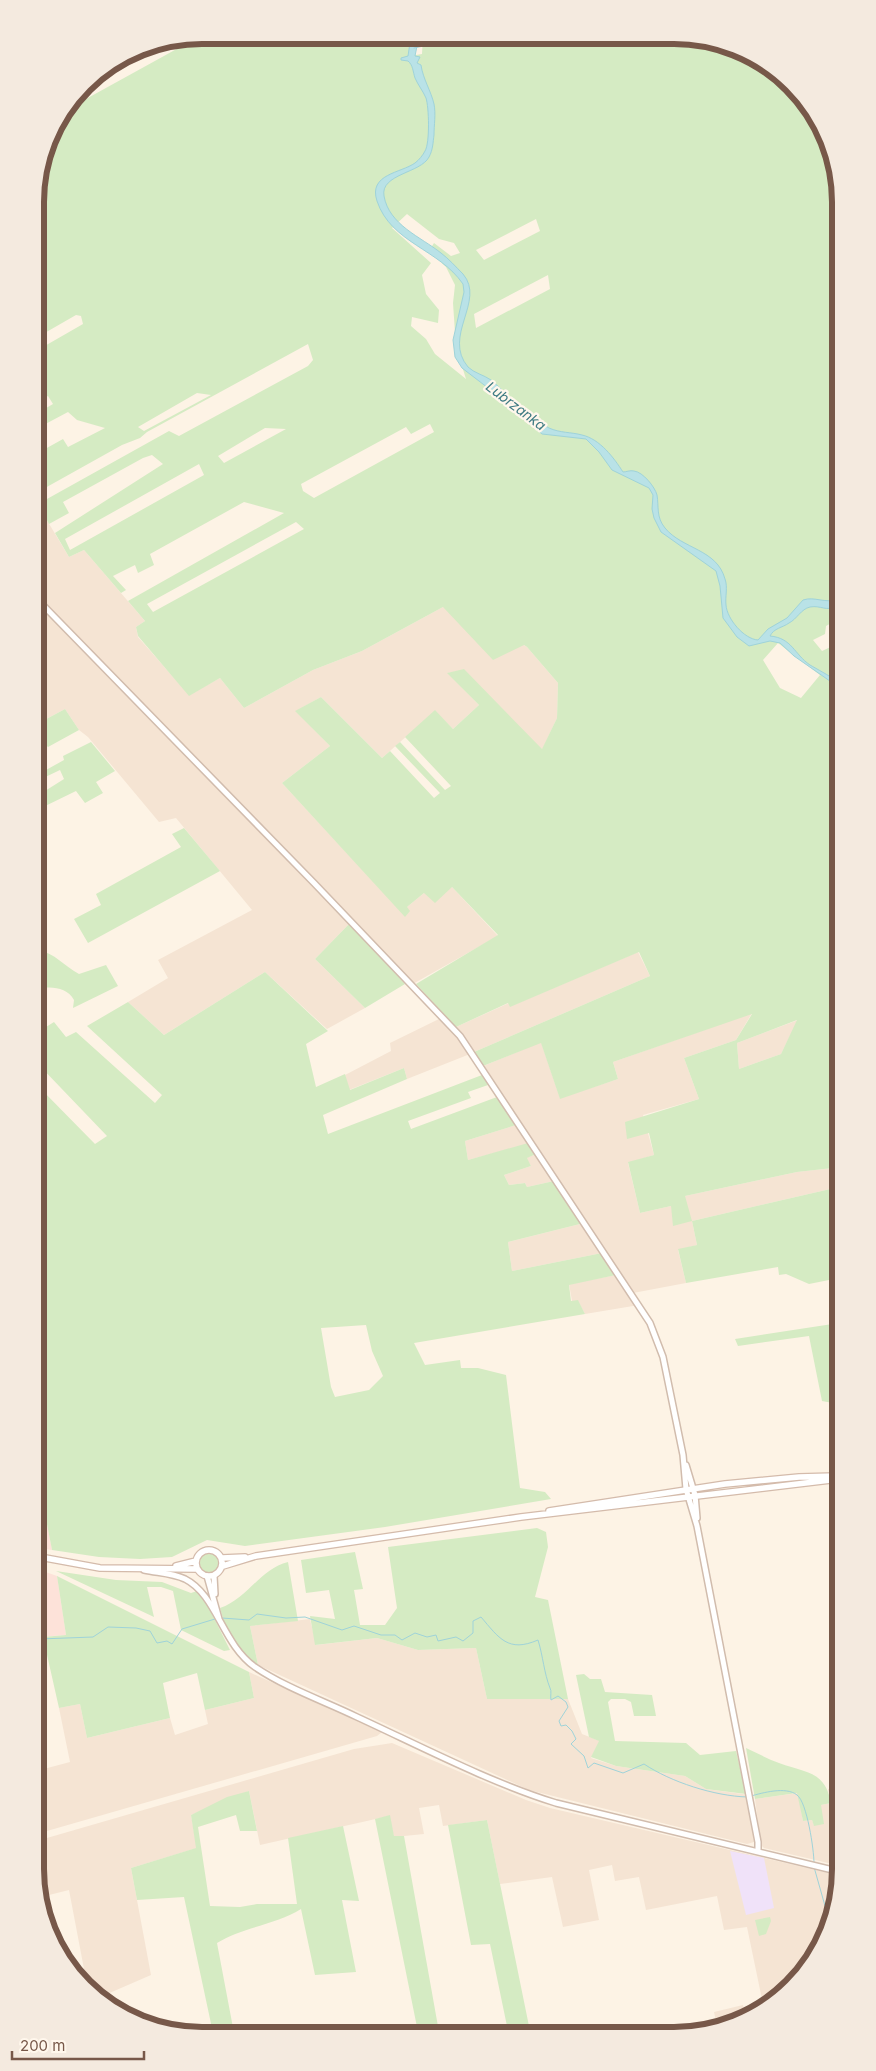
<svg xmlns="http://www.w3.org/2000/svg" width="876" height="2071" viewBox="0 0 876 2071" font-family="Inter,sans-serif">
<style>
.residential{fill:#f5e4d3}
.commercial{fill:#fde2d9}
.education{fill:#f0e2f9}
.green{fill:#d5ebc3;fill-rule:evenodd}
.water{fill:#b9e2e7;stroke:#9fd3d9}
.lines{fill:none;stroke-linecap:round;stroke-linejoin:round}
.stream{stroke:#9fd3d9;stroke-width:1}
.tertiary-casing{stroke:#d1bcad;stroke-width:8}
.secondary-casing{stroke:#d4bbab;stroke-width:8}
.tertiary{stroke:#fff;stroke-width:5}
.secondary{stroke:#fff;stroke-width:5.5}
.labels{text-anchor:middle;stroke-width:4.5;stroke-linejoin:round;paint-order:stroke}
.water-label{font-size:14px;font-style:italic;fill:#3f7b83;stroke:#fff7ec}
.rim{fill:none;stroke:#775849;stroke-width:6}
</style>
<rect width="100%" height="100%" fill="#fdf3e5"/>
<!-- residential -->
<path class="residential" d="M36,502L69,557L84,550L145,621L136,627L138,637L189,695L220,678L244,708L313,670L362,651L443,607L472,614L527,647L558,683L557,718L542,750L464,670L448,673L479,705L453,729L435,711L382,758L321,697L296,711L330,746L282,783L405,916L407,907L424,893L452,887L498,936L411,985L351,922L315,959L365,1008L327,1029L265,972L164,1035L128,1002L168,978L158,960L252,910L176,818L159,822L88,737L79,730L65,709L37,724V709L47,703L37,689Z
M638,952L650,976L474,1052L456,1027L509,1003L511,1006Z
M752,1013L736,1040L684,1058L699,1099L643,1115L654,1155L628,1163L640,1213L671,1206L685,1196L797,1172L833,1168L839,1187L692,1221L697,1245L678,1250L686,1283L633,1293L639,1305L585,1314L578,1301H572L569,1284L616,1275L602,1253L512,1271L508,1242L584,1223L531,1143L468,1160L465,1141L516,1125L481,1067L541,1042L560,1098L618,1079L613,1062Z
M441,1018L470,1054L407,1079L404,1068L349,1090L345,1075L391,1051L390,1043Z
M798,1020L781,1054L739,1069L737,1043Z
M536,1154L554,1181L527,1187L525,1183L509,1185L504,1175L531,1166L526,1158Z
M310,1619L316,1645L377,1638L418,1650L476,1648L487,1699H568L582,1734L600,1741L591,1758L616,1766L685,1776L706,1789L750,1795L754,1842L747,1844L529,1790L258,1665L250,1626Z
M249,1672L382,1732L377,1736L40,1833V1770L70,1762L59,1708L80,1704L87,1738L170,1718L175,1735L208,1724L205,1710L254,1698Z
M392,1743L526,1800L550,1808L841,1876L832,1923L806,1971L764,2009L747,1927L724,1930L717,1896L646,1910L639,1877L615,1881L612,1865L589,1870L599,1920L563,1927L552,1877L500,1884L487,1820L443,1826L439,1805L419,1808L424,1834L394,1837L389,1816L260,1845L249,1791L191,1815L197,1848L131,1868L151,1975L98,1998L88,1990L69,1890L41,1897L40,1840L354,1749Z
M840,1787L841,1866L764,1848L761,1845L755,1799L798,1793L803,1821L812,1820L814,1825L821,1805L831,1803L828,1789Z
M743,2005L745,2018L718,2030L714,2012Z"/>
<!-- commercial -->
<path class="commercial" d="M39,1483L52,1550L39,1548Z
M40,1570L57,1576L66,1635L40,1637Z"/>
<!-- education -->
<path class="education" d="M730,1851L764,1858L774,1908L746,1915Z"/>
<!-- green -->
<path class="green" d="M202,35L413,36L410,56L422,54L423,36L707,38L748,52L792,84L835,159L837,620L826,626L825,634L813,640L822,651L837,644L839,1186L833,1168L797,1172L685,1196L692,1221L839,1187V1278L809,1284L786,1274L779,1275L778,1267L686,1283L678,1249L697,1245L692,1221L673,1226L671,1206L640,1213L628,1162L654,1155L649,1133L627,1139L625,1122L699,1099L684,1058L736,1040L752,1014L613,1062L618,1079L560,1099L541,1043L483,1066L474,1052L650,976L639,952L510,1007L508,1003L456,1027L416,984L498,935L452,887L435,903L424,893L407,907L410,911L405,917L282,783L330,746L295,711L321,697L382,758L390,751L434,798L440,793L395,746L400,742L445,790L451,786L405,737L435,710L453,729L479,705L447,673L464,669L542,749L557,718L558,683L527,647L524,645L493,660L443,607L362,651L313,670L244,708L220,678L189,696L138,636L136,627L145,621L128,601L284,513L244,502L150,554L154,565L138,573L135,565L113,576L126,590L121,593L84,550L69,557L55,533L163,464L152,455L143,458L63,502L69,513L49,524L38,504L169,431L179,436L308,366L313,360L308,344L147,432L140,438L122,445L36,493V454L63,439L68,447L105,428L77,420L68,412L36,429V414L53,404L48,396L39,400L36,397V351L83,324L81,316L76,315L36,338V296L46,290L36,271L35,190L52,128L66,110ZM407,214L439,239L454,243L460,253L451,256L434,243L429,251L446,267L455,285L453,303L456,347L466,379L435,354L426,339L411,326L412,317L438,323L439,310L426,294L422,275L431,263L392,228ZM536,219L540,231L484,260L476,250ZM548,275L550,289L476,328L474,314ZM197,393L211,395L144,431L138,427ZM430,424L434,432L314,498L303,491L301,484L406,427L411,434ZM265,428L286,429L224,463L218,456ZM199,464L204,475L70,550L65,539ZM296,522L304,529L153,612L147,604ZM778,643L820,675L801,698L780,688L763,660ZM797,1020L781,1054L739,1069L737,1043Z
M65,709L79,730L48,747L37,736V724Z
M91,742L115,771L96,782L103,793L85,803L76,791L37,810V796L64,779L60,770L37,781V775L64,760L63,756Z
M184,828L220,871L88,943L74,919L101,905L96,894L181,847L172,834Z
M350,923L405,984L365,1008L315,959Z
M38,950C55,953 64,966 79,974L106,965L118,986L73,1008L74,1000C67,987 50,986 38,989Z
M265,972L328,1031L306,1044L316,1087L345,1074L350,1090L404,1068L407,1079L323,1115L328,1134L482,1075L488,1085L468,1092L471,1098L408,1121L411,1129L497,1097L516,1125L465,1141L468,1160L528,1143L536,1154L527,1158L531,1166L504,1175L509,1185L525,1183L527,1187L554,1181L584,1223L508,1242L512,1271L602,1253L616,1275L569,1285L571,1301L578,1300L585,1314L414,1343L425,1365L460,1360L461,1368H478L506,1375L520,1488L545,1492L551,1499L385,1527L245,1546L207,1540L172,1557L140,1559L99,1557L52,1550L39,1483L38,1086L95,1144L107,1136L38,1064V1032L54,1022L66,1037L76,1032L155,1103L162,1095L87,1026L128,1002L164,1035ZM366,1325L372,1351L383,1376L369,1390L335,1397L331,1387L321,1328Z
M839,1323V1333H837L839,1345V1411L838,1404L822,1401L809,1336L738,1346L735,1339Z
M537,1528L546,1532L548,1547L535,1597L548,1600L568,1699H487L476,1648L418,1650L377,1638L315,1645L310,1616L335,1619L329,1590L306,1593L301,1560L355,1552L363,1589L354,1590L360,1625H385L397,1608L388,1547Z
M198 1563a11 11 0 1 1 22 0a11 11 0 1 1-22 0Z
M288,1562L298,1621L250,1626L258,1665C238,1650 226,1632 220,1608C247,1599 260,1569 288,1562Z
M56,1571L116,1580L162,1582L191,1593L197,1591L207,1604L230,1650L224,1651L181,1630L173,1591L161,1587H147L154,1617Z
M57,1576L249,1672L254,1698L205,1710L197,1673L163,1683L170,1718L87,1738L80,1704L59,1708L43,1637L66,1635Z
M584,1674L590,1679H601L605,1692L652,1695L656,1716H634L631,1702L625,1699H611L608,1702L615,1741L686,1743L700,1755L736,1751L746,1794L706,1789L685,1776L616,1766L591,1757L599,1741L589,1737L576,1675Z
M746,1748C757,1753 768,1759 779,1763C805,1773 825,1770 831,1803L821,1805L824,1824L814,1826L812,1820L803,1821L797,1793L755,1799Z
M249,1791L257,1831H240L236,1815L198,1827L210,1906L240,1907L257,1904H297L288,1838L343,1826L359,1901L342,1900L356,1972L315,1975L301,1909C275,1925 243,1927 217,1943L234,2033H213L184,1897L137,1900L131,1868L196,1848L191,1815L227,1797Z
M390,1815L394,1836H404L439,2032H418L375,1819Z
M487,1820L530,2031H508L490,1944L471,1945L448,1825Z
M770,1917L771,1921L766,1934L759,1936L755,1920Z"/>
<!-- water -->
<path class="water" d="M411,36H419L415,56L420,57L417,63L421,65C423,79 431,91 434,104C436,114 434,125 434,135C433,142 433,150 429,157C421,173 380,174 384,196C389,225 421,237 441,253C449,259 456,267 463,274C486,301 442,336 468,367C474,373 484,375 491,380C510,396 527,417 549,428C560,433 571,432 582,435C600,439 614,458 623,472C626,472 630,470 634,471C643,472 655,487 657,495C659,507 656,517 665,528C682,549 717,549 725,579C728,587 725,597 726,605C727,619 744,639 758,640L768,629L787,618L803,600C815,596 825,604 837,599V606C826,612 821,605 810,607C801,609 797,619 789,623C782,628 774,628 770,636C792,638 794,654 810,665C817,669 828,675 837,681V686L794,656L780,643L770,641L749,646L737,637L723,618L720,586L716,571L661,532L654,518L652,509L653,495L649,488L612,470L599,452L586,439L542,434L492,391L462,368L455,357L453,340L464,292L463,284C439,249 391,243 377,201C368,174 401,173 415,163C419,160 423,155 425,151C430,143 429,107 426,98C423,91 418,85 415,78C413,72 413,65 408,61L401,60V58L408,56Z"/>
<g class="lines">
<!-- stream -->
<path class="stream" d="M414,48L443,42L448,37
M222,1618L249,1620L257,1614L286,1618L305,1617L342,1630L354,1626L381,1635H395L402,1640L415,1633L427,1637L436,1635L438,1641L456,1637L463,1641L473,1633V1621L481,1617C499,1638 508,1653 538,1640C543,1656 544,1673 550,1688C552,1691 550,1696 551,1700L558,1696L566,1702L568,1707L559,1721L561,1726L566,1725L572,1731L576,1739L571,1744L584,1756L588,1768L594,1763L623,1773L644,1764C671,1782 714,1796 747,1797
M40,1639L93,1637L108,1627L136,1628L150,1631L157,1643L167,1641L172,1644L182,1629L215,1619
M751,1796C762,1793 786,1786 797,1795C807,1802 814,1850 814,1863
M814,1867L829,1920V1930"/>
<!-- tertiary casing -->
<g class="tertiary-casing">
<path id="tertiary" d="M37,599L314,883L460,1036L650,1323L663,1357L683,1455L686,1489L697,1526L758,1842V1851
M686,1465L695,1495L697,1518
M144,1570C158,1573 172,1573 185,1579C217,1595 222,1644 255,1667C286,1688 324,1701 357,1717C420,1746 491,1783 556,1803L841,1872
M207,1576L219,1619
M214,1576L215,1594"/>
</g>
<!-- secondary casing -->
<g class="secondary-casing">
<path id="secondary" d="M549,1511L725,1484L799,1477L835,1476
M196 1563a13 13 0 1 1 26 0a13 13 0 1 1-26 0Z
M40,1557L100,1568L197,1569
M222,1558L245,1557
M176,1566L196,1561
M223,1566L256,1556L521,1517L839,1479"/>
</g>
<!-- tertiary -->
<use href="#tertiary" class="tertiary"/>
<!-- secondary -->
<use href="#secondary" class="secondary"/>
</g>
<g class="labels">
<!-- water labels -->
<g class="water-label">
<text transform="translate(516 406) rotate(37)" y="5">Lubrzanka</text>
</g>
</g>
<!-- crop -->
<path d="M0 0H876V2071H0ZM202 44H674A158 158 0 0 1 832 202V1869A158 158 0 0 1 674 2027H202A158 158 0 0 1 44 1869V202A158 158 0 0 1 202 44Z" fill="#f4eadf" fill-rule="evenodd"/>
<path class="rim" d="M202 44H674A158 158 0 0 1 832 202V1869A158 158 0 0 1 674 2027H202A158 158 0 0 1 44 1869V202A158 158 0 0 1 202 44Z"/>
<!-- scale -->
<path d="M12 2051v8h132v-8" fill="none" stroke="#775849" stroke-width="2.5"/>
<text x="20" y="2051" font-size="15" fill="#775849" stroke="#fff7ec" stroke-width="4" paint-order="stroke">200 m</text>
</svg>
